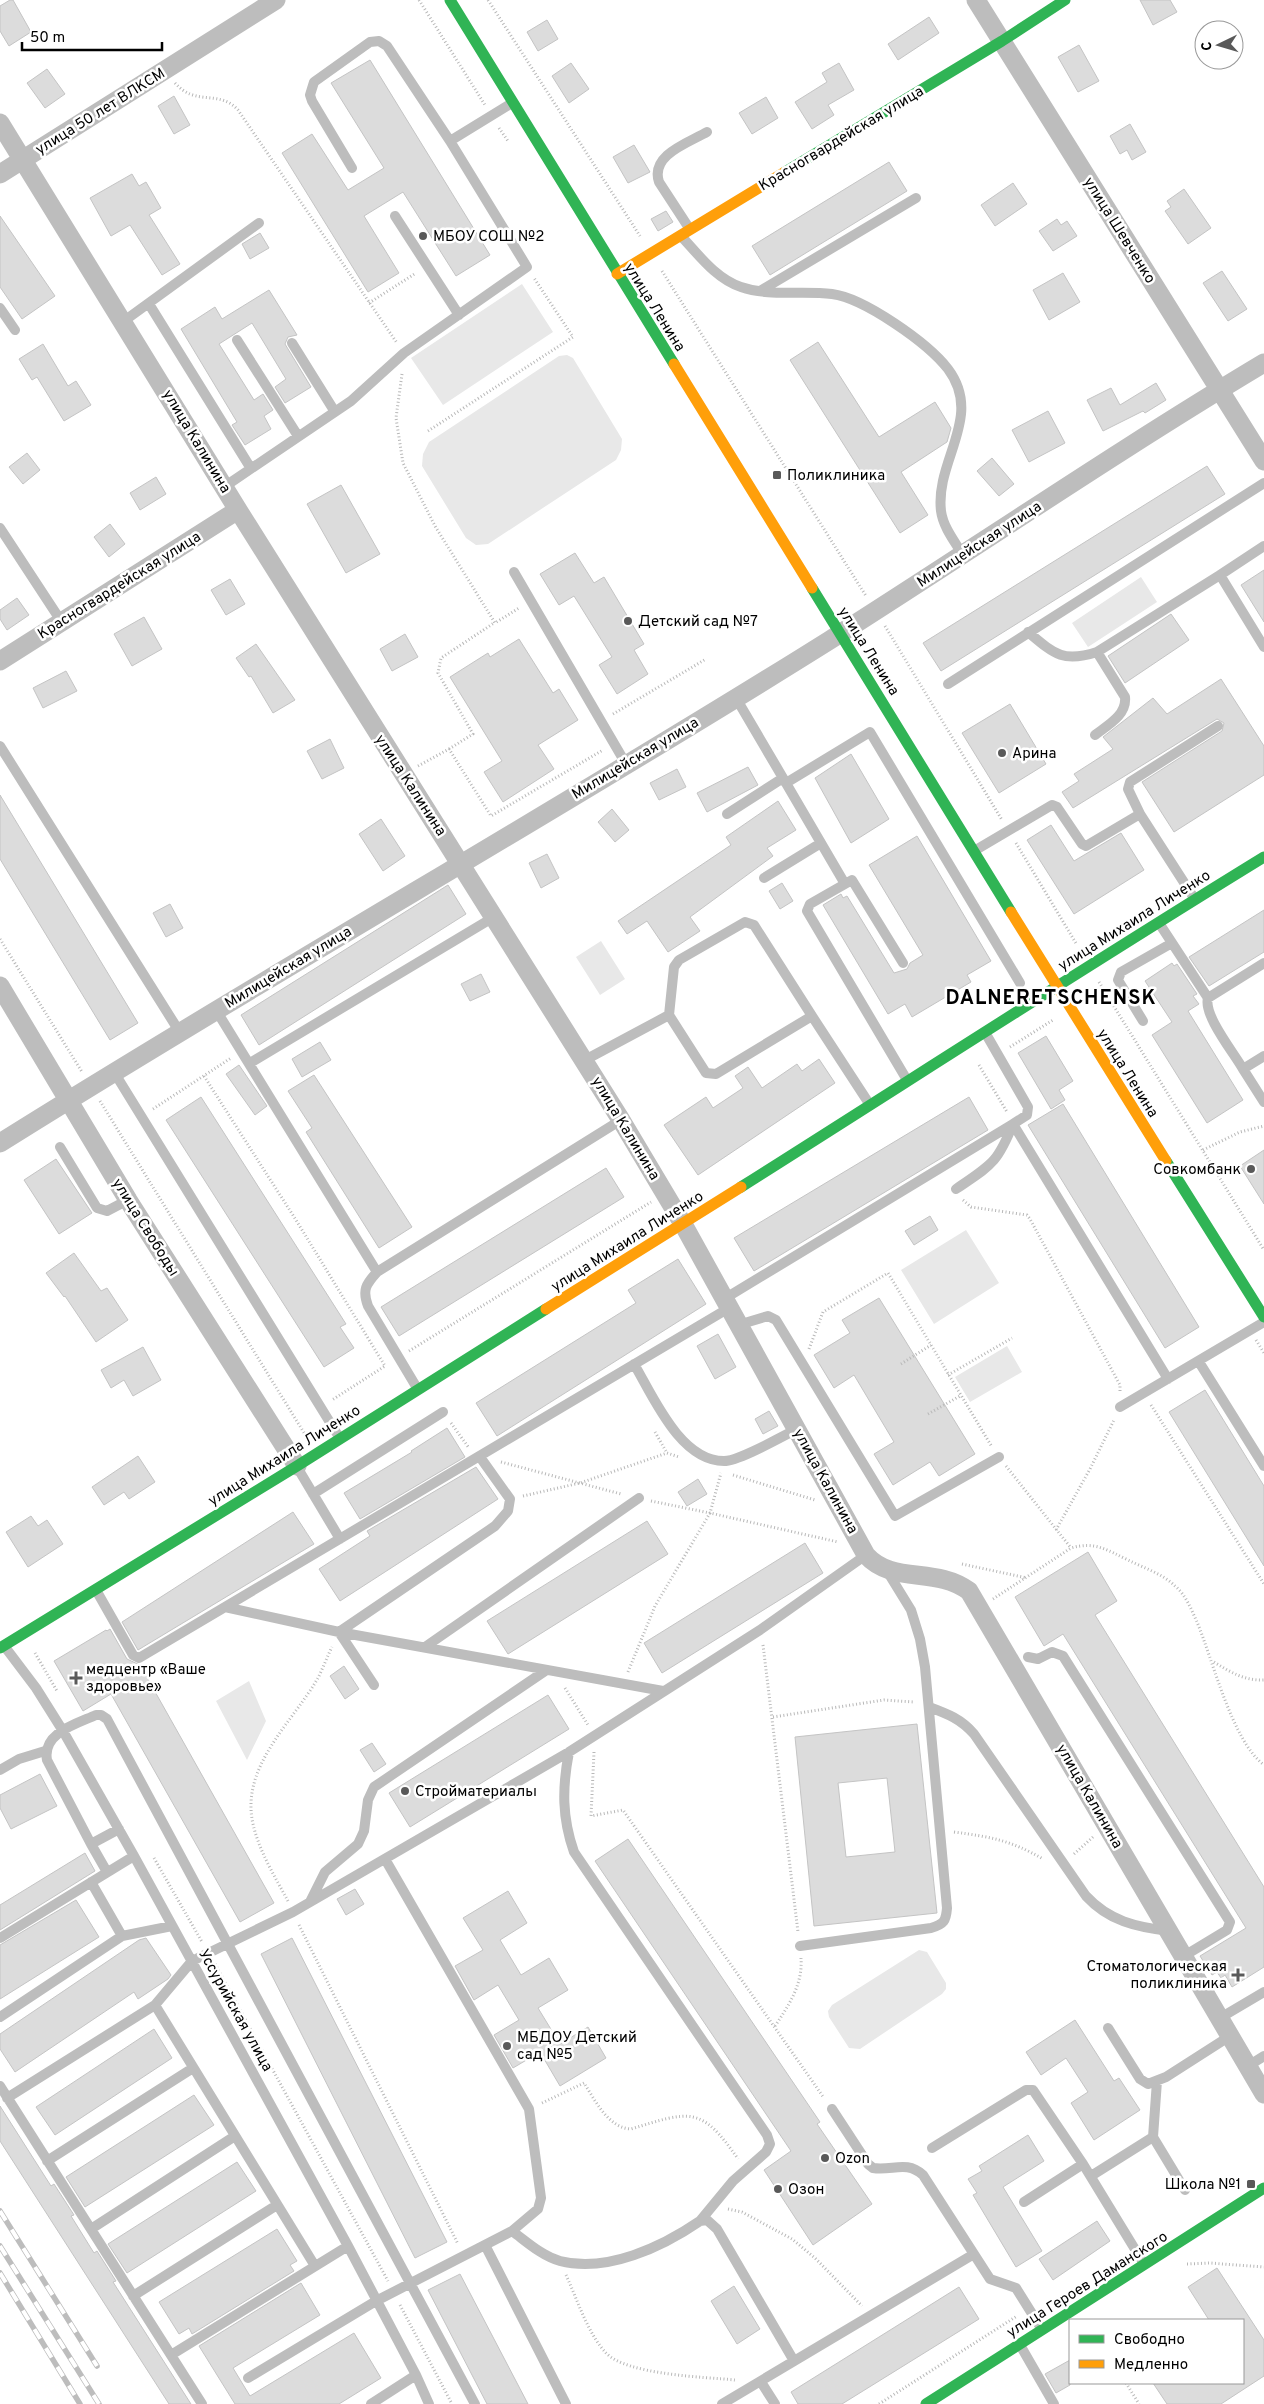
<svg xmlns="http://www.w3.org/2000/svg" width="1264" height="2404" viewBox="0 0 1264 2404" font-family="Overpass,sans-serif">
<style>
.green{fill:#e8e8e8}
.building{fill:#dcdcdc;stroke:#c4c4c4;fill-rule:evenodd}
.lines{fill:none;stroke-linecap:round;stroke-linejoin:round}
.path{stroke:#b8b8b8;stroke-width:3;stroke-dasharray:1 2.5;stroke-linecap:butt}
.lane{stroke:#bdbdbd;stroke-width:10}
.street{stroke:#bdbdbd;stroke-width:19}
.fast{stroke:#30b455;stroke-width:11}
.slow{stroke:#ff9f0a;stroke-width:11}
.rail-casing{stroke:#bdbdbd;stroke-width:5.5}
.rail{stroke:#fff;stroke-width:4;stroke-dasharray:11;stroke-linecap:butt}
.poi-dot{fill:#595959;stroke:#fff;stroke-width:2}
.labels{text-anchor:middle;stroke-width:5;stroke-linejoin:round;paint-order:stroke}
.street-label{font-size:15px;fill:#000;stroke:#fff}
.poi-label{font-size:15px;fill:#000;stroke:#fff;text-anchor:start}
.district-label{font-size:20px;font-weight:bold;letter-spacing:1px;fill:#000;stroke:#fff}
</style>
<rect width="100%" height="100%" fill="#fff"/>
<!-- green -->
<path class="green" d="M522,284L553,332L443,405L411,358Z
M567,355L573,358L622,439L621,450L616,460L488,544L476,545L466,538L422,466L423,454L429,442L559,356Z
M1141,577L1157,602L1088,647L1072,623Z
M601,941L625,979L600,995L576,957Z
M966,1230L999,1283L934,1324L901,1270Z
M1007,1346L1022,1372L970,1402L955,1377Z
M249,1681L266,1721L247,1760L216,1701Z
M919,1950L927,1952L946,1983V1989L942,1994L860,2049L849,2048L829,2017L828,2011L832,2005Z"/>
<!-- building -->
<path class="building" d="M10,0H13L31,32L9,46L0,31V6Z
M1140,0H1170L1177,12L1153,25Z
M929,17L939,33L898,60L888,44Z
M547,20L558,39L538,51L527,32Z
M1079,45L1099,81L1078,92L1058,57Z
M370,60L490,255L456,276L403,192L364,216L399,273L368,292L282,153L312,134L348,190L384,168L331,83Z
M571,63L589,89L569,103L552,76Z
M839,63L854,90L828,105L834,115L812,129L795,102L827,82L822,73Z
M47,69L65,94L45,108L27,83Z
M174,96L190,125L174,134L158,106Z
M766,97L778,118L752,134L739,113Z
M1130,124L1146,152L1132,160L1127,150L1120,154L1110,136Z
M634,145L650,172L628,183L613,157Z
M889,162L907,191L770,275L752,246Z
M132,174L139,186L146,182L161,208L149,215L180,264L162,275L130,225L111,236L90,198Z
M1013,183L1027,204L995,226L981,205Z
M1184,189L1211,228L1188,244L1165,211L1171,207L1167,201Z
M666,211L673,222L658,231L651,219Z
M0,216L55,296L22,319L0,287Z
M1057,219L1061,225L1067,221L1077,236L1053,251L1039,231Z
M260,233L269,248L250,259L242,244Z
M1222,271L1247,309L1228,321L1203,283Z
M1063,273L1080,302L1049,320L1033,290Z
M269,290L297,335L288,337L285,344L311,387L285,403L275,387L286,379L252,323L219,344L254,400L263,394L273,410L264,416L271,429L245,445L232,425L237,422L181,329L215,307L222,319Z
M818,342L879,437L935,402L951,428L947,442L901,472L928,515L900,533L790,360Z
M43,344L68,386L76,381L91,405L64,421L37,377L32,380L19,359Z
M1156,383L1166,400L1145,413L1143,411L1103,431L1087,400L1111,388L1120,405Z
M1048,411L1065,443L1029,462L1012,430Z
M27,453L40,470L23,484L9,467Z
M992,458L1014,484L999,496L977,471Z
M1207,466L1225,494L941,671L923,643Z
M156,477L166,494L140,510L130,493Z
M341,485L380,554L346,573L307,504Z
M110,524L125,544L109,557L94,537Z
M575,553L594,583L604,577L644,644L634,650L648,674L617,694L599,665L612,657L574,596L559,605L540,574Z
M1264,570V622L1241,585Z
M230,579L245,604L226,615L211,590Z
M17,598L29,615L7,630L0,619V610Z
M1171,614L1189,640L1125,683L1108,656Z
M144,617L162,649L132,666L114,634Z
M405,634L418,657L392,671L380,649Z
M519,639L553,693L559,689L578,720L538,745L554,769L503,802L484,772L502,761L450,677L488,653L490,657Z
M256,644L295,700L273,713L251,676L249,677L236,658Z
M66,671L77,691L43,708L33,688Z
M1221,679L1264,746V775L1174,832L1142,782L1222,731L1224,723L1217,719L1073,808L1062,792L1079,781L1074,774L1113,749L1103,737L1153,698L1167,714Z
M1010,704L1046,764L999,793L962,733Z
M330,739L344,768L322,779L307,751Z
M851,754L889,819L851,843L815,778Z
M748,767L758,785L707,812L697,793Z
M677,769L686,787L659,800L650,783Z
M0,795L138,1023L110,1040L0,859Z
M778,801L796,830L767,848L773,856L690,917L700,931L668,952L647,921L627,934L618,921L731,845L726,837Z
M612,809L629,830L615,842L598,822Z
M381,819L405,856L383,871L359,834Z
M1051,825L1074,861L1121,833L1144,870L1074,914L1027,840Z
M917,836L991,961L967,975L971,982L912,1017L905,1004L888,1014L823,905L841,894L843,898L847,896L894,973L907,969L910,963L923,955L869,865Z
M547,854L559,878L541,888L529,863Z
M782,883L793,901L780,909L769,891Z
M448,885L466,914L259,1045L241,1015Z
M170,904L183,928L166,937L153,913Z
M1264,910V952L1209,986L1189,957Z
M1172,963L1174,966L1177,964L1197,994L1193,996L1199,1004L1188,1011L1243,1100L1207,1123L1152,1035L1172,1022L1145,981Z
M481,974L490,992L470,1001L461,984Z
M1046,1036L1073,1081L1059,1090L1065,1100L1051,1109L1018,1053Z
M320,1042L331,1060L302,1077L292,1059Z
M819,1059L835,1083L698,1175L664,1125L706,1097L713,1108L743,1088L735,1076L748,1067L762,1088L797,1064L802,1071Z
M239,1065L267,1106L255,1115L226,1074Z
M314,1075L412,1227L379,1248L306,1132L312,1128L288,1091Z
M201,1097L346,1324L340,1327L354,1348L324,1367L166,1120Z
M969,1097L988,1130L754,1271L734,1238Z
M1063,1104L1199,1327L1165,1348L1028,1125Z
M1264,1150V1204L1240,1166Z
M56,1159L92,1213L59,1234L24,1180Z
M606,1168L624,1197L399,1336L381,1307Z
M930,1216L938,1230L914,1245L905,1231Z
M74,1253L101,1291L107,1288L128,1320L96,1342L65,1296L64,1297L46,1273Z
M678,1259L706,1304L497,1436L476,1403L636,1303L628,1290Z
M879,1298L975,1454L939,1476L930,1462L893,1485L874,1454L894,1442L854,1375L834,1388L814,1355L850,1333L842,1320Z
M718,1334L736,1367L715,1379L697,1346Z
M143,1347L161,1380L133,1396L124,1380L111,1388L101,1370Z
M1205,1390L1264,1486V1566L1169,1412Z
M769,1411L778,1426L763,1434L755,1419Z
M447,1428L465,1457L360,1519L344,1493L412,1452L411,1451Z
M138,1456L155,1482L129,1499L124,1492L104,1505L92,1487Z
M476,1467L498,1499L340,1601L319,1569L370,1536L367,1531Z
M698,1479L707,1494L687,1506L678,1492Z
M293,1512L314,1544L138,1650L122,1622Z
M31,1516L38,1526L47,1520L63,1544L28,1567L6,1532Z
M647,1521L668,1554L508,1654L487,1621Z
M805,1543L823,1573L662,1673L644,1643Z
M1088,1552L1117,1601L1095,1615L1264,1887V1967L1232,1987L1225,1975L1221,1978L1217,1972L1212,1975L1200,1956L1246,1928L1063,1634L1044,1646L1015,1597Z
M110,1629L127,1659L140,1665L274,1903L240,1922L111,1694L83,1711L54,1661L106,1630L107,1631Z
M344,1666L359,1689L345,1699L330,1676Z
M548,1695L569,1729L410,1827L389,1793Z
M917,1724L937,1913L814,1926L795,1737ZM887,1778L895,1852L846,1857L838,1783Z
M372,1743L386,1764L374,1772L360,1750Z
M40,1774L57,1806L11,1829L0,1808V1795Z
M628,1839L820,2122L817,2124L872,2204L813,2245L764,2170L791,2151L595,1861Z
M85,1853L95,1871L0,1930V1905Z
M355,1889L364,1904L346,1915L337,1899Z
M508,1891L527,1923L500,1940L521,1975L549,1958L568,1990L538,2008L560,2044L588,2027L606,2058L560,2086L540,2052L513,2068L494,2035L519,2020L498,1985L474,2000L455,1966L483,1950L463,1918Z
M76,1900L99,1937L0,1999V1945Z
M146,1938L171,1975L168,1979L138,1999L134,1992L15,2072L0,2049V2034L139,1940Z
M292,1938L447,2242L415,2258L261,1954Z
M1075,2020L1114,2081L1119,2078L1140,2110L1094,2140L1071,2103L1088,2092L1066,2058L1041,2075L1026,2052Z
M154,2029L172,2058L55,2135L36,2107Z
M194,2095L214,2125L85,2207L66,2177Z
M0,2106L51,2186L54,2184L74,2215L71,2216L94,2253L97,2251L116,2281L113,2282L191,2404H169L0,2141Z
M1028,2135L1044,2161L1003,2187L1042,2251L1016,2267L973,2195L977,2193L968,2179L982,2171L979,2166Z
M237,2162L256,2191L127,2273L108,2244Z
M1097,2221L1110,2241L1053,2280L1039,2259Z
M277,2229L297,2261L290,2265L294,2271L192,2334L189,2328L179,2334L159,2302Z
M1217,2268L1264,2340V2376L1221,2404H1167L1153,2383H1243V2320H1209L1188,2287Z
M460,2274L528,2404H487L428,2290Z
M301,2283L320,2315L233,2368L250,2396L354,2333L381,2378L339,2404H235L199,2346Z
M734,2286L760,2329L737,2344L711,2301Z
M959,2287L979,2319L842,2404H798L791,2392Z
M1070,2360V2385L1056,2393L1045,2374Z"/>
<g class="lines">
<!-- path -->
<path class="path" d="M419,0L485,105
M488,0L640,236
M175,83C196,107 219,89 238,110L397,343
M499,128L508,141
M662,271L866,596
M369,303L416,273
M402,374L396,418L403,463L435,526L495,623L519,608
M428,431L573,337L534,278
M885,626L1002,820
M613,714L706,659
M449,749L473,734L438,673L441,658L494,623
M418,766L449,749L491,816L603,750
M1016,843L1077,945
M0,939L82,1072
M1099,982L1264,1250
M1088,998L1103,989
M1010,1047L1053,1020
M979,1065L1007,1112
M204,1076L296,1220L385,1366L332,1400
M100,1101L306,1436
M153,1109L231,1058
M1203,1150L1240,1132L1264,1126
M963,1200L971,1207L1027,1215L1030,1219L1120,1385V1392
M1256,1340L1264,1353
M809,1349L823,1312L888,1273L992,1447
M409,1351L651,1202
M901,1364L931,1345
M948,1375L1012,1338
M1151,1405L1264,1584
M928,1414L960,1396
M451,1423L469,1448
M655,1432L667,1453
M501,1462L621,1494
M1006,1466L1071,1548
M733,1475L815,1500
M523,1496L580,1483L667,1453L679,1457
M651,1501L710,1513L721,1473
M1056,1530L1090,1469L1114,1420
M962,1564L1027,1578
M993,1599L1071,1548C1095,1541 1107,1550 1128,1560C1144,1568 1163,1574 1175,1586C1186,1595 1191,1609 1197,1622C1213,1660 1232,1741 1264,1765
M763,1645L798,1932
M35,1653L57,1691
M1214,1662C1230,1672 1245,1681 1264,1680
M628,1672L655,1606L710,1513L838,1542
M565,1688L588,1725
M773,1717L884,1700L914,1702
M594,1752L591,1816L623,1810L824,2098
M954,1832C991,1837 1010,1840 1043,1859
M1074,1854L1093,1837
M154,1858L202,1942
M288,1901C275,1877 259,1851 253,1824C240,1767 292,1723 318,1678C323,1668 327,1657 332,1647
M299,1925L458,2244
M215,1964L388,2281
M775,2026C789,2005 803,1984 801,1958
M542,2103L584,2083C595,2100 608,2128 631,2129C690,2111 701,2105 738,2159
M728,2209L742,2212L792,2239L815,2258L862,2306
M1187,2264L1210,2263L1264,2267
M566,2275C578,2301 587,2332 606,2353C627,2375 705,2377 735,2380
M400,2305L452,2404
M1126,2383L1139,2404
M879,2404L1017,2316"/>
<!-- lane -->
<path class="lane" d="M450,141L512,103
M395,216L459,315
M689,228L659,182C650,155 688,143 707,132
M681,236C698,254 716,279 741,287C770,297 802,290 832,294C864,298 928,343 948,369C984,417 935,460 941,511C943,527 955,542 963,555
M760,291L916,198
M149,304L250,467
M0,308L15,330
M124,321L259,223
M237,340L298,436
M292,343L335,412
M224,487L351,401L404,353L527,267L450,141L387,46L379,41L370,42L314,82L310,95L312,101L352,168
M0,528L61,621
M514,572L626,764
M1220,575L1264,546
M1028,632C1054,654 1063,663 1097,652L1220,575L1264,647
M948,684L1264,483
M736,698L783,778
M1095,735C1108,725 1127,715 1125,697L1097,652
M0,746L179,1031
M786,783L870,732L1020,983
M727,814L783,778L821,843
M974,851L1052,805L1057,807L1082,844L1086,846L1140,814
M764,878L821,843L845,884
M1194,898L1140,814L1128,789L1130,782L1218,726
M1159,923L1208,998
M903,963L852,880L810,904L807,911L907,1080
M216,1010L377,1272L621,1120
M669,1015L706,1073L716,1074L812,1016L870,1105
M1143,1021L1118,980L1121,972L1172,943
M986,1034L1028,1107L1027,1115L1013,1124L1168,1379
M1264,1056L1243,1069L1264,1102
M585,1060L669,1015L674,967L679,960L745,922L754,925L812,1016
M250,1063L494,917
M1243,1069C1234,1053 1203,1015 1208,998L1264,963
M114,1072L339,1437
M60,1147L97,1208L107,1211L128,1200
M956,1189C991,1165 997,1164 1013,1124
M377,1272C366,1284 362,1290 368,1306L417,1388
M724,1299L1013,1124
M738,1325L768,1316L776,1320L895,1516L999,1457
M1199,1362L1264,1466
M634,1364C653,1396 680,1461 724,1461C739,1461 781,1437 797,1429
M1120,1407L1264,1322
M297,1467L340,1539
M313,1494L443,1412
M96,1590L133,1655L139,1658L729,1308
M225,1607L339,1632L663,1691
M5,1647L36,1688L63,1731L134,1856L348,2246L416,2375L429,2404
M425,1647L639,1498
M1028,1657L1038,1659L1052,1652L1063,1656L1230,1922L1227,1930L1184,1956
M374,1685L339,1632L495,1526L508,1511L510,1499L480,1457
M929,1707C948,1714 961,1719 974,1734L1086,1896C1109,1921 1136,1927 1169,1931
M0,1770L19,1759L45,1751
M119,1829L91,1844L47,1760C42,1733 76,1724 96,1715H101L107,1719L475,2404
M91,1844L107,1872
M91,1882L122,1936
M310,1902L325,1872L358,1844L364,1831L368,1800L374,1787L545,1671
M0,1938L134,1856
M800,1946L931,1928C944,1924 946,1921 947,1908L925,1667L920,1639L911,1610L887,1571
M155,2005L315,2266
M0,2017L122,1936L172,1926
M1220,2018L1264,1992
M1108,2028L1140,2079L1148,2084L1166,2077L1230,2036
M1248,2066L1264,2056
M0,2086L202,2404
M7,2098L155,2005L192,1961L293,1912L569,1752
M832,2109L868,2164L873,2168C893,2171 906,2160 923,2175L990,2279L1016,2288L1041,2328
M1153,2137L1157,2081
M932,2148L1026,2090H1033L1083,2164
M47,2161L193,2068
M1091,2176L1153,2137L1185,2190
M1024,2202L1083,2164L1144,2264
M700,2221L733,2181L766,2152L770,2144L767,2135L574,1852C562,1818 562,1788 569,1752L760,1630L866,1555
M91,2229L235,2136
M512,2231C527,2242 542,2256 560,2261C607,2273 662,2247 700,2221L707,2220L717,2229L794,2361
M485,2245L566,2404
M133,2296L277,2205
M1020,2345L1054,2404
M171,2355L348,2246
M248,2378L376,2301L512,2231L538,2209L541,2198L529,2109L385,1859
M761,2382L775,2404
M371,2404L416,2375
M722,2404L974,2254"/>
<!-- street -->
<path class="street" d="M976,0L1264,461
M0,123L238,510L621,1120L683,1224L866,1555C893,1585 935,1566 969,1591L1264,2094
M0,174L276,0
M0,661L238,510
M0,986L128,1200L297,1466
M0,1143C274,971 556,812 830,640C975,548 1117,451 1264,363"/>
<!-- fast -->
<path class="fast" d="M450,0L674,364
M785,172L1002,41L1065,0
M812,588L1011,912
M1166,1161L1264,1317
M741,1187C915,1077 1088,965 1264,857
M0,1648L297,1466L546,1309
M926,2404L1264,2188"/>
<!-- slow -->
<path class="slow" d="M617,274L785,172
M674,364L812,588
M1011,912L1166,1161
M546,1309L741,1187"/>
<!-- rail casing -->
<g class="rail-casing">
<path id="rail" d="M0,2211L97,2366
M0,2246L99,2404
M0,2273L80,2404"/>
</g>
<!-- rail -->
<use href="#rail" class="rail"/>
</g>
<!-- markers -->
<g class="poi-dot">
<circle cx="423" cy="236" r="5"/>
<rect x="772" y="470" width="10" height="10" rx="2.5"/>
<circle cx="628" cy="621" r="5"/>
<circle cx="1002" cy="753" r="5"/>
<circle cx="1251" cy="1169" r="5"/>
<path d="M73.5 1670.5h5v5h5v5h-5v5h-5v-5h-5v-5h5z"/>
<circle cx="405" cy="1791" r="5"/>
<path d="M1235.5 1967.5h5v5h5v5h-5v5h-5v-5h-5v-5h5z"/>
<circle cx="507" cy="2046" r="5"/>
<circle cx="825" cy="2158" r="5"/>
<rect x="1246" y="2179" width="10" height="10" rx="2.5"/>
<circle cx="778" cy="2189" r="5"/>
</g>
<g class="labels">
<!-- street labels -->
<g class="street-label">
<text transform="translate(100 111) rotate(-32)" y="5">улица 50 лет ВЛКСМ</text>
<text transform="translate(841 138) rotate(-31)" y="5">Красногвардейская улица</text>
<text transform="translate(1120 230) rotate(58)" y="5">улица Шевченко</text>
<text transform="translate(655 307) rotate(58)" y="5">улица Ленина</text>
<text transform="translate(197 441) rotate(59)" y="5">улица Калинина</text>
<text transform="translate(979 544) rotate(-33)" y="5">Милицейская улица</text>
<text transform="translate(119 585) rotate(-32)" y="5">Красногвардейская улица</text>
<text transform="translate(869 651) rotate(58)" y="5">улица Ленина</text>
<text transform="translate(635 758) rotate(-31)" y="5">Милицейская улица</text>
<text transform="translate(411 785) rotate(57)" y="5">улица Калинина</text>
<text transform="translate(1134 920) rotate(-32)" y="5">улица Михаила Личенко</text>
<text transform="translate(288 967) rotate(-31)" y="5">Милицейская улица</text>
<text transform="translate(1128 1073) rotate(58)" y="5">улица Ленина</text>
<text transform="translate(626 1128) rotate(59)" y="5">улица Калинина</text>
<text transform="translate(146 1227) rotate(58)" y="5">улица Свободы</text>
<text transform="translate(627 1241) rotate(-32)" y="5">улица Михаила Личенко</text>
<text transform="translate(284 1455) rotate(-32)" y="5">улица Михаила Личенко</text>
<text transform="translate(826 1481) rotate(61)" y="5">улица Калинина</text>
<text transform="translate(1090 1796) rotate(60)" y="5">улица Калинина</text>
<text transform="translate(236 2010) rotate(61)" y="5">Уссурийская улица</text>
<text transform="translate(1087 2284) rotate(-32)" y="5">улица Героев Даманского</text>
</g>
<!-- poi labels -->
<g class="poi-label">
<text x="433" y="241">МБОУ СОШ №2</text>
<text x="787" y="480">Поликлиника</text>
<text x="638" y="626">Детский сад №7</text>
<text x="1012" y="758">Арина</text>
<text x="1241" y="1174" text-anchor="end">Совкомбанк</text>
<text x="86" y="1674">медцентр «Ваше<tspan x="86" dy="17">здоровье»</tspan></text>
<text x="415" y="1796">Стройматериалы</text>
<text x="1227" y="1971" text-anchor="end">Стоматологическая<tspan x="1227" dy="17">поликлиника</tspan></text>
<text x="517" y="2042">МБДОУ Детский<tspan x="517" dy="17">сад №5</tspan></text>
<text x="835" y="2163">Ozon</text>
<text x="1241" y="2189" text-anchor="end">Школа №1</text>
<text x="788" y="2194">Озон</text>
</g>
<!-- district labels -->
<g class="district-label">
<text x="1051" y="1004">DALNERETSCHENSK</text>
</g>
</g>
<!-- legend -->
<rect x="1069" y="2319" width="175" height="65" fill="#ffffff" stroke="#999999"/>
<rect x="1079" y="2335" width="25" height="8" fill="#30b455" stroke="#999999"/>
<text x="1114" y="2344" font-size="15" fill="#000000">Свободно</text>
<rect x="1079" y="2360" width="25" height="8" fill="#ff9f0a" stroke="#999999"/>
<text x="1114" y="2369" font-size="15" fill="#000000">Медленно</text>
<!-- north arrow -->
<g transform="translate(1219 45) rotate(265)"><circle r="24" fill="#ffffff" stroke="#999999"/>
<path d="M0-4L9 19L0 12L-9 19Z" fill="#595959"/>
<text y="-8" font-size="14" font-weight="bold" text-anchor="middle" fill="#000000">С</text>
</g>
<!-- scale -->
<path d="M22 42v8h140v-8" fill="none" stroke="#000000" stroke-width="2.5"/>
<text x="30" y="42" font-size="15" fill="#000000" stroke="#ffffff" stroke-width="4" paint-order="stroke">50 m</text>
</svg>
